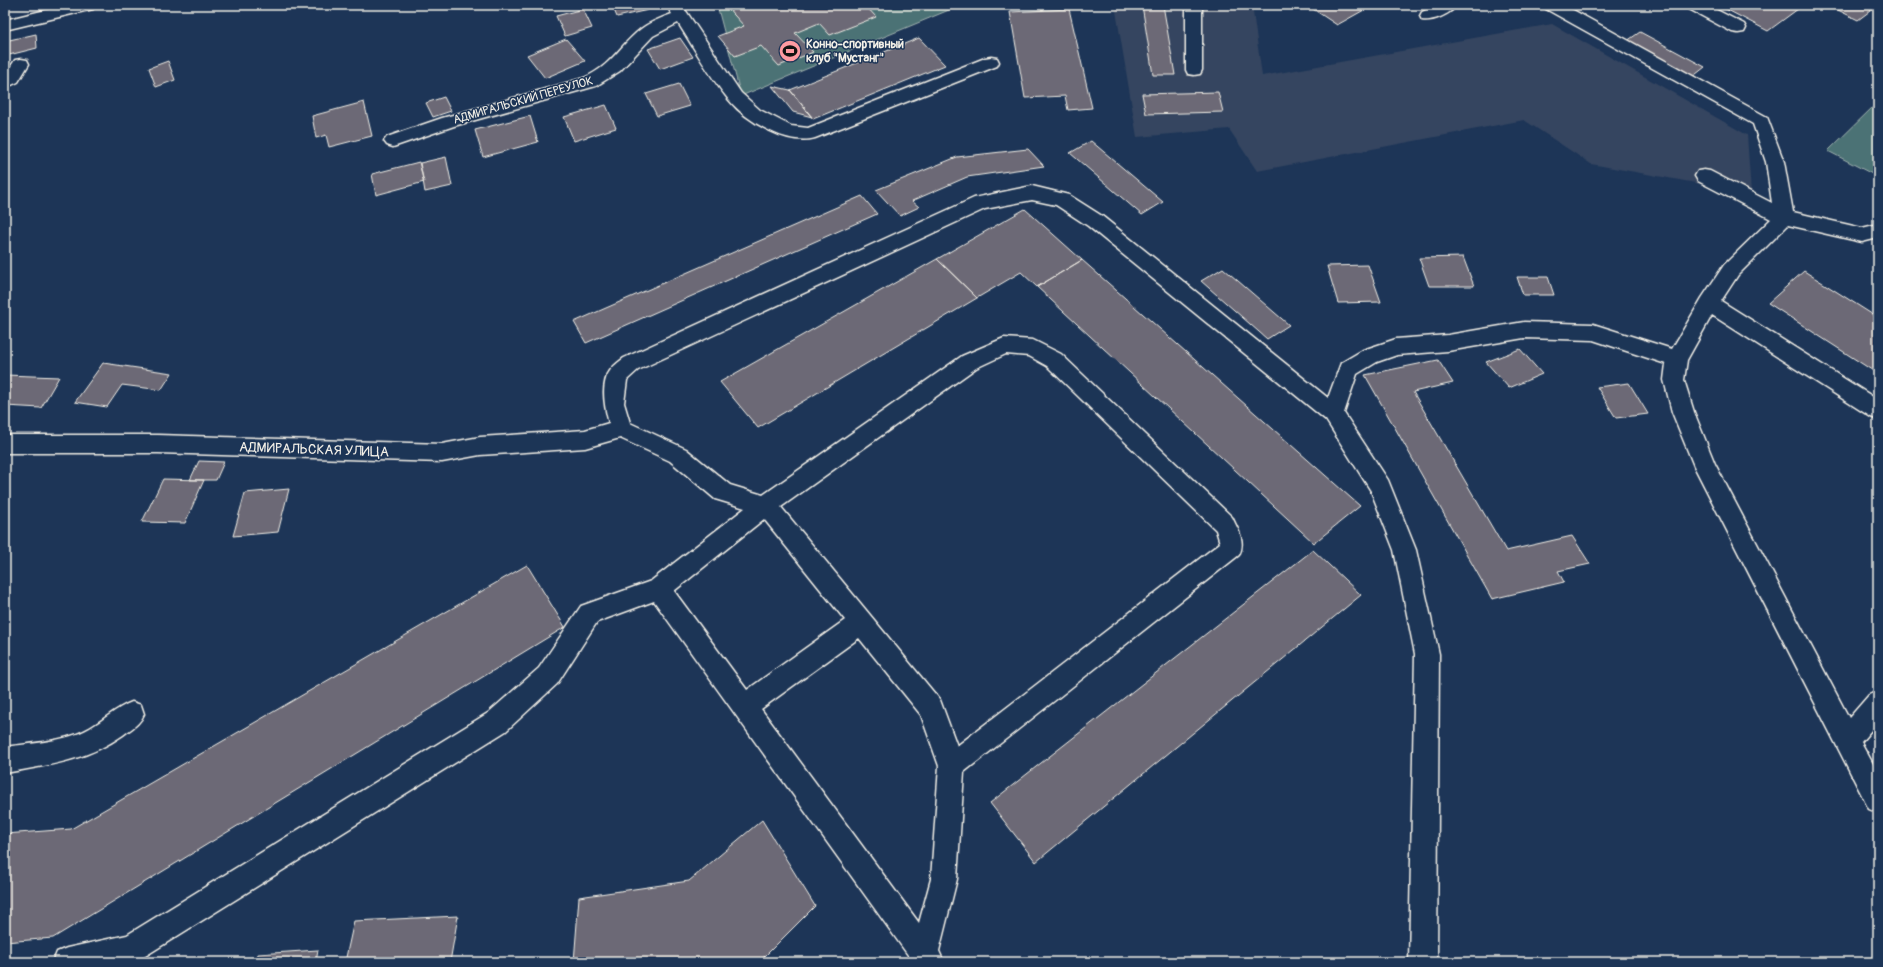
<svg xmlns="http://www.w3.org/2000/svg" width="1883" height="967" viewBox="0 0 1883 967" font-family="Pangolin,sans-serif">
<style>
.built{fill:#354560}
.green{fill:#4c7275;stroke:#a0b2ae}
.building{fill:#6c6976;stroke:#f4f1e8}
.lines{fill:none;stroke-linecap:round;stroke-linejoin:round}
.minor-casing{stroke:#f4f1e8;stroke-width:3}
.minor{fill:#1d3557;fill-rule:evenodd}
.labels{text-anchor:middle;stroke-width:3;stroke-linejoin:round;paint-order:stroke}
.far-poi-label{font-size:12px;font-weight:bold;fill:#f4f1e8;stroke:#1d3557;text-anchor:start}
.far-street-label{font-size:12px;fill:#f4f1e8;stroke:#1d3557}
.street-label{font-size:14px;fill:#f4f1e8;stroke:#1d3557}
</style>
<rect width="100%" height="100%" fill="#1d3557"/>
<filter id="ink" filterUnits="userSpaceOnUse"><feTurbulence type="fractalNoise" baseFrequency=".025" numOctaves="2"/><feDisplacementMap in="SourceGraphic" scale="8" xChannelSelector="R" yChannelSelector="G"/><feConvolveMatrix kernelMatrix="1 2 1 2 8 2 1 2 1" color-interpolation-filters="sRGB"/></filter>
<g filter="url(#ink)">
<!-- built -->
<path class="built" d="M1115,5H1252L1262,76L1552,24L1747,135L1751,193L1591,164L1524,120L1257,171L1229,129L1137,137Z"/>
<!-- green -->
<path class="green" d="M717,5H961L741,96Z
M1878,102V177L1828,151Z"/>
<!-- building -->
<path class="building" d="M612,5H646L648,10L617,17Z
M725,5H865L876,17L830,35L819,23L795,33L813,52L779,66L761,46L735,56L718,36L744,26Z
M1142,5H1163L1175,75H1153Z
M1307,5H1373L1337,25Z
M1718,5H1800L1802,6L1768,31Z
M1828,5H1878L1858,20Z
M583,9L592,28L565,36L556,16Z
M1069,9L1092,108L1068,110L1065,96L1025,98L1010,12Z
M1640,32L1705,67L1691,78L1627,41Z
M36,34L37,48L5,56V41Z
M680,38L693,57L660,69L648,49Z
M919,38L945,65L813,119L790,90Z
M566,39L585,61L545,78L527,55Z
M168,61L175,80L156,87L149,68Z
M679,84L690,106L657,116L646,94Z
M772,86L790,90L812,117L793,112Z
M1218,92L1223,112L1146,114L1142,94Z
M444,97L451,111L433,117L426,103Z
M364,102L372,136L329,147L326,135L316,138L312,116Z
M606,105L616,128L574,141L564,117Z
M530,116L538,142L483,157L475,130Z
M1091,141L1163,202L1142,215L1070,153Z
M1028,149L1044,166L967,177L912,201L919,207L900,216L876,190L957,157Z
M446,157L452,186L425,192L420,163Z
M419,162L424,182L376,195L372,174Z
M862,196L877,214L586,343L574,322Z
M1025,209L1082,260L1037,287L1021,272L977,298L937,259Z
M1463,257L1474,286H1429L1419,258Z
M937,259L977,298L758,428L720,382Z
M1082,260L1360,506L1314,543L1037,287Z
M1368,265L1381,302L1338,303L1327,266Z
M1223,268L1289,325L1267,339L1201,281Z
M1804,271L1878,318V374L1768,303Z
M1517,277H1548L1554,295H1523Z
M1520,349L1542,374L1509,388L1486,362Z
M1438,360L1453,383L1413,392L1506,551L1572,536L1590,564L1558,571L1564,582L1492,599L1365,375Z
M103,363L172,373L161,390L122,385L107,407L75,402Z
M5,375L59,377L41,408L5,406Z
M1629,383L1648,414L1616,418L1597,387Z
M199,461L224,462L216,480H190Z
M163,479L204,480L185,523L142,522Z
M289,489L278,532L233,536L245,493Z
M1313,550L1361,595L1036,862L990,803Z
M527,565L565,627L53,938L5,942V834L71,829Z
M762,820L815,906L759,962H574L579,897L689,881Z
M458,916L450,962H345L354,921Z
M318,950L316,962H256L258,954Z"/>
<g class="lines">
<!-- minor casing -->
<g class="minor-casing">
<path id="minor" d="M66,5H95L93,9L5,30V20Z
M666,5H682L741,93L760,110L791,126L808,128L985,58L991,57L997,58L999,62L997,66L815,138C788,146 746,121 729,100C710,77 694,48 678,23L653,36L620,71L596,86L454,126L393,147L387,145L384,141L387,137L442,118L584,78C614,64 618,47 641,29C650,22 661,18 672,14Z
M1186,5H1202V70L1200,74L1194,75L1188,74L1186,70Z
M1437,5H1457C1451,14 1432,22 1422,20L1420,16L1422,12Z
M1544,5H1564L1767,117L1784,162L1793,212L1862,228L1878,224V238L1862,242L1788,225L1738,275L1721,301L1878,400V420L1871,417L1712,315L1687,360L1684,380L1694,412L1715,464L1849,718L1869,695L1878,691V722L1861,742L1878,773V813L1869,809L1694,466L1672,412L1664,380L1666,364L1593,340L1524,338L1448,351L1397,355L1377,362L1357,374L1344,413L1388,480L1416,550L1439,654L1437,962H1409L1415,654L1394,550L1371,491L1326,420L1088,226L1056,205L1032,200L985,209L638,370L627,380L624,403L630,423L686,449L730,485L763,495L962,356L1004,338L1033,340L1061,354L1232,517C1238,530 1246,541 1239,555L964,772L957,879L939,951L944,962H913L654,601L597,622L557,684L506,731L142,958L132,962H53L57,952L67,948L127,935L488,713L539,668L581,606L651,581L745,508L715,499L670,461L620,438L585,448L480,455L442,462L158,453H5V435H158L442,444L480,437L585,430L609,423C605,409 600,384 610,371C613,366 619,362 624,358L974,198L1032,186L1069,195L1102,216L1328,398L1341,363L1363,350L1396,339L1448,335L1524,322L1593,324L1672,349L1702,298L1724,265L1771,219L1698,181L1695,176L1698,171L1704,170L1710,171L1772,203L1766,162L1753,124L1546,9ZM1006,354L1029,356L1047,366L1216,530L1220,543L957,746L940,700L781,507L976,368ZM764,519L845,620L747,690L674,591ZM859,638L921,715L939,766L931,879L919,923L761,709Z
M1687,5H1707L1744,24L1746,28L1744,32L1738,33L1732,32L1689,9Z
M21,59L27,60L29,64L18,82L5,88V75L15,60Z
M132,702L141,705L144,714C140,724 132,728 123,735C86,761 49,765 5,773V747C32,743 66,742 90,728C104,720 116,708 132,702Z"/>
</g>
<!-- minor -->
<use href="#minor" class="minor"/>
</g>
</g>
<!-- icons -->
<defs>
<g id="stadium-disc" transform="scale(1.15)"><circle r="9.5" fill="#ff9aa2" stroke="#1d3557"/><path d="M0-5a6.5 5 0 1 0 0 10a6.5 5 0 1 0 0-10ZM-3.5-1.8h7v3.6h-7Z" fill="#111"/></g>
</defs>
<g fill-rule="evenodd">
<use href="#stadium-disc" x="790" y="51"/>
</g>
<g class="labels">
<!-- far-poi labels -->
<g class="far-poi-label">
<text x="806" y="48">Конно-спортивный<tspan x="806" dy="14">клуб "Мустанг"</tspan></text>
</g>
<!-- far-street labels -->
<g class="far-street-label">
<text transform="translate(523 100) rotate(-16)" y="4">АДМИРАЛЬСКИЙ ПЕРЕУЛОК</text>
</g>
<!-- street labels -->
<g class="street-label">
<text transform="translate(314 449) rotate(2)" y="5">АДМИРАЛЬСКАЯ УЛИЦА</text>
</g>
</g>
<!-- margin -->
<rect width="1883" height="967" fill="none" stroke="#1d3557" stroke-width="20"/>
<rect x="10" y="10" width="1863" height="947" fill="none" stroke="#f4f1e8" stroke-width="1.5" filter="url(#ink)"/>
</svg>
